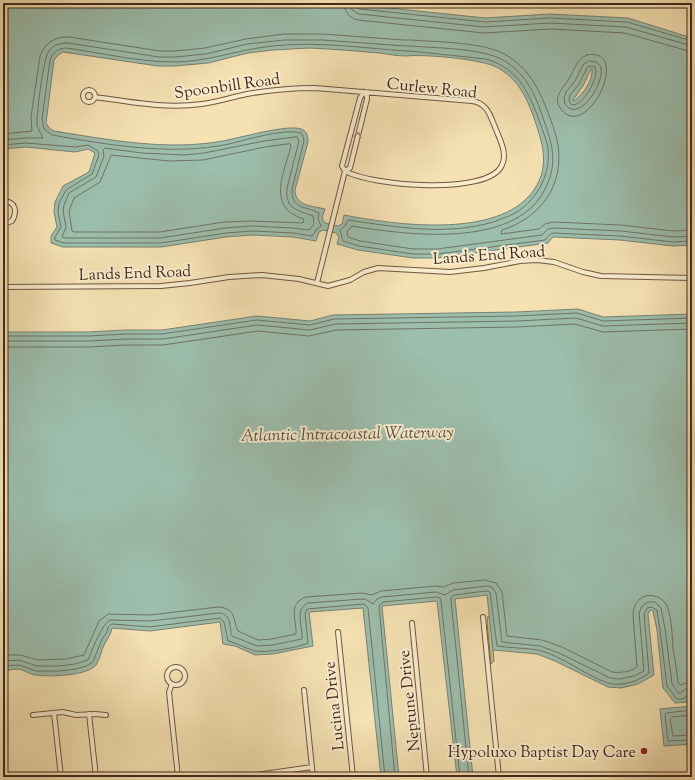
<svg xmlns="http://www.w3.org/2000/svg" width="695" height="780" viewBox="0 0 695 780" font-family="'Sorts Mill Goudy',serif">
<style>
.green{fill:#c3c187;stroke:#837452}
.water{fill:#9cbead;stroke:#788274;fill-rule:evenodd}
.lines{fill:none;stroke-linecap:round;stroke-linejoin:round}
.shore{stroke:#707366;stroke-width:1}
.street-casing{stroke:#705643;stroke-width:6}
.street{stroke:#f8eccd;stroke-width:4}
.oneway{stroke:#9e8a76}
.poi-dot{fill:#8f2418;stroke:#f8eccd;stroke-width:1.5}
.labels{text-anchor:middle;stroke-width:4;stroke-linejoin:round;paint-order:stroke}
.street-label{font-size:16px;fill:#43281e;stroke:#f8eccd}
.poi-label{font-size:16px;fill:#43281e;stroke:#f8eccd;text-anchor:end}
.water-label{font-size:17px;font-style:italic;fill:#594e42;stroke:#f8eccd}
</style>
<rect width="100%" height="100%" fill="#f5e1b2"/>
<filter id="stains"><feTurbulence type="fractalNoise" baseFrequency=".005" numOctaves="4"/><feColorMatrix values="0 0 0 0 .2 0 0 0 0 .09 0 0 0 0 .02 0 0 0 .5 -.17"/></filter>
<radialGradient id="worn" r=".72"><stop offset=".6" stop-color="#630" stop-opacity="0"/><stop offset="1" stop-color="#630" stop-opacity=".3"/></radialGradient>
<!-- green -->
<path class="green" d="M488,616H490L494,661L491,664L487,623Z"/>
<!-- water -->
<path class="water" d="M3,3H341L485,18L550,14L628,18L692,38V245L673,246L620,240L553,237L548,243L437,258H413L358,250L337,244L339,237L336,233L323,230L319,232L316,241L293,237L252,235L226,237L161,247H63L51,243V236L57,227L54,212L55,202L63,186L89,172L95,153L88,149L75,152L26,147L3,149ZM309,48C332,49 356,51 379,53C387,54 397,56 406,56C423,54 484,59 498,68C522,81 530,106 538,130C544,149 547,167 537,185C506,241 396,225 344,215L342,224L338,226L325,223L322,218L325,209C313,206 295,206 295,190L308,142C308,136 307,131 301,129C288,124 239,138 223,141C167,151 110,140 54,131L50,129L46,123L54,60L58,55L63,52L158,66H175L208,63L248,53L273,50ZM591,69H592C593,81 583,94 574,101L573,100L583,86Z
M578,309L603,317L692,314V622H691L692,692L688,702L675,703L663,688L657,630L653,611L650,610L648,614L654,675L638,684L621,688L608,687L555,661L537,654L493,650L487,595L455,599L473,777H457L437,601L382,606L399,777H381L363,608L309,612L313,646L273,654L255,655L235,646L223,644L220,622L150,631L112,628C111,635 107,639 104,645C101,651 100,659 96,665C88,676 48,677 36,675C30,675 25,670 18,669C13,669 8,671 3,670V332H89L125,330H162L257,316L310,321L333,315L516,312Z
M692,706V744L664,746L660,709Z"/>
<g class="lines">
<!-- shore -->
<path class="shore" d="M344,3C345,12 349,18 358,20L484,33L551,29L625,33L692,52
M350,3L352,10L359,14L484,27L550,23L626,27L692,46
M355,3L356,7L359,9L485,22L550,18L627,22L692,41
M587,55C633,46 587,143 561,109C551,97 565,87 570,77C575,68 577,59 587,55Z
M589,61L596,62C599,64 601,66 601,69C604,83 579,124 565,104L564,98L566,92L575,81L583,65Z
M591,66L595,67C600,77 583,106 572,105L569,101L570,95L579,84L587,68Z
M3,134L32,131L31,117L40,56C45,43 55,36 69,37L160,51H175L205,48L246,39L284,34H323L404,40H411C437,42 485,42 506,55C528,68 538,87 547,110C551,121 556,133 558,145C564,186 540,218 502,230L501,234L539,229L545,224L553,222L621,225L673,231L692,230
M297,137L299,141L287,188C285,210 298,210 313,216L314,224L309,230L293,228L252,226L225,228L160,238H65L62,237L66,227L63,211L64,205L69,193L96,177L104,156L103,150L105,148L142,153L184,155L204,153L264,141Z
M3,140L26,138H43L37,126V119C38,106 43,59 49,51C53,45 60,43 68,43L159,57H175L206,54L247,44L284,40H323L405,46H410C435,48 482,48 503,60C528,74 537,99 545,124C554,148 557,167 544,191C513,249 406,235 352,226L347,232L348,237L360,241L413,249H437L542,235L548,229L553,228L621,231L673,237L692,236
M290,144L291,146C284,173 266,208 304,219L303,223L251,221L224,222L160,232H74L72,231L69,211L74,198L100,182L111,155L169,161L203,160L265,147Z
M3,145L26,143L75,147L88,145L98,151L99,155L92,174L66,190L59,203L58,212L61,227L55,237V240L64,243H161L226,233L252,231L293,233L312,236L316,230L321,226L318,219L319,213C306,206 291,210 292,189L304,141L303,136L301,133C286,128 245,140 229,144C172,156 109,145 52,135L44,129L42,119L50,60C53,52 58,48 67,48C101,53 140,62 174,62C208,62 240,49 273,46C317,41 362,48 406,51H410L486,59C517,68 527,89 538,117C541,125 544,134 547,143C553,170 539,199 515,213C508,217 500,219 493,222C445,236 396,227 348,220L345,226L340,230L343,241L359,246L413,254H437L545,240L550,234L553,233L620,236L673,242L692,241
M3,336H89L125,334H162L257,320L310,325L334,319L516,316L577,313L603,321L692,318
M3,341H89L125,339H163L257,325L310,330L335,324L517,321L576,318L603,326L692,323
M3,347H89L125,345H163L258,331L309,336L336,330L517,327L575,324L603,332L692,329
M3,655H20L38,660L66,659L84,655L99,621L108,614L150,615L218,607C236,608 233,620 238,631L258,640L272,639L296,634C297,620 287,604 306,597L362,593L372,595L381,591L436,586L444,587L453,583L485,580L496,583L502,592L507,636L542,640L562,647L612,672C621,673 630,672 637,667L633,615C633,608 636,601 643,597C651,593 663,597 667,606C672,619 672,635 673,649C675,660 677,671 678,683L681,685L692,681
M3,661L19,660L37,666H59L75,664L88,660C92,650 102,624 110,620L150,621L219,613C232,614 229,627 232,636L257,646L273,645L302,639C303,628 294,609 308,603L362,599L367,600L373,604L377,599L382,597L436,592L445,595L453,590L486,586L492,587L496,593L502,642L540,646L559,653L610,678L620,679L634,676L644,671L639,613L642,606L648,602H655L661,608L665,629L672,684L679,694L687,688L692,687
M3,666L19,665L36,671H60L76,669L86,666L93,662L102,639L107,632L108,627L112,624L150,627L220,618L224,622L228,641C237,643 245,648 255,651C266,653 297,648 308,643L305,613L307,609L364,604L368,608L385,777
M692,710L666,713L665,715L668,741L692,740
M692,715L672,717L670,719L673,736L692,735
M395,777L379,606L383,602L437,597L440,598L441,601L460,777
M469,777L451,600V597L454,595L486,591L490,592L497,646C511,648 525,648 538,650C563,656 584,675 608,683C621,687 639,681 649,673L644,614L647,608L652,607L657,610L660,630L667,686L677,699H684L688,693L692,692"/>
<!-- street casing -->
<g class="street-casing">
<path id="street" d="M83 96a6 6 0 1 1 12 0a6 6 0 1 1-12 0Z
M95,97C131,102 166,109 202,104C218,102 232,97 247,94C270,90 292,88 315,88L472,101C487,103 490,115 495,127C499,138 508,153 502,165C489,196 371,186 345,171
M345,171L342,166L360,98L364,92
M3,201C15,201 18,211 12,221L3,224
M4,224L5,287
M317,283L345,171L350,168L367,99V96L364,92
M3,287L161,286L190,283L229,277L262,275L299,279L328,286L350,280L364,272L378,268L450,272L484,268L520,261L537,260L554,262L583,272L601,276L692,278
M483,617L499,777
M412,623L427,777
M338,632L353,777
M167 676a9 9 0 1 1 18 0a9 9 0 1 1-18 0Z
M172,684L169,692L178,777
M304,690L313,777
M54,713L61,777
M89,714L96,777
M33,715L63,712L76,715L95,714L106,715
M242,777L312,767"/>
</g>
<!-- street -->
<use href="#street" class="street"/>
</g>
<!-- one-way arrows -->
<defs><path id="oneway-chevron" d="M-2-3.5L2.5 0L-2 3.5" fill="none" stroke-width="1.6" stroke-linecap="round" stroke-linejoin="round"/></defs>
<use class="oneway" href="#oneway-chevron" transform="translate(358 135) rotate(-76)"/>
<!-- markers -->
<circle class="poi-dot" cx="644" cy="751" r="4"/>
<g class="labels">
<!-- street labels -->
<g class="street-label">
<text transform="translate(227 85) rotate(-8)" y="6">Spoonbill Road</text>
<text transform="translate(432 87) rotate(6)" y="6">Curlew Road</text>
<text transform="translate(489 254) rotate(-4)" y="6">Lands End Road</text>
<text transform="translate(135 272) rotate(-2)" y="6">Lands End Road</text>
<text transform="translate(408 701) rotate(-96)" y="6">Neptune Drive</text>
<text transform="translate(333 706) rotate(-96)" y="6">Lucina Drive</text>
</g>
<!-- poi labels -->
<g class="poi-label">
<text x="636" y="757">Hypoluxo Baptist Day Care</text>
</g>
<!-- water labels -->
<g class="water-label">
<text transform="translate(347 433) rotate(-1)" y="6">Atlantic Intracoastal Waterway</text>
</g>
</g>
<!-- margin -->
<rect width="695" height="780" fill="none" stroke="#f5e1b2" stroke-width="16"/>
<rect x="4" y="4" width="687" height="772" fill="none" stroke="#43281e" stroke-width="2"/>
<rect x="8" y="8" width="679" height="764" fill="none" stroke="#43281e"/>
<rect width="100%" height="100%" filter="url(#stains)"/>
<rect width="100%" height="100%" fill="url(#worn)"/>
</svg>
